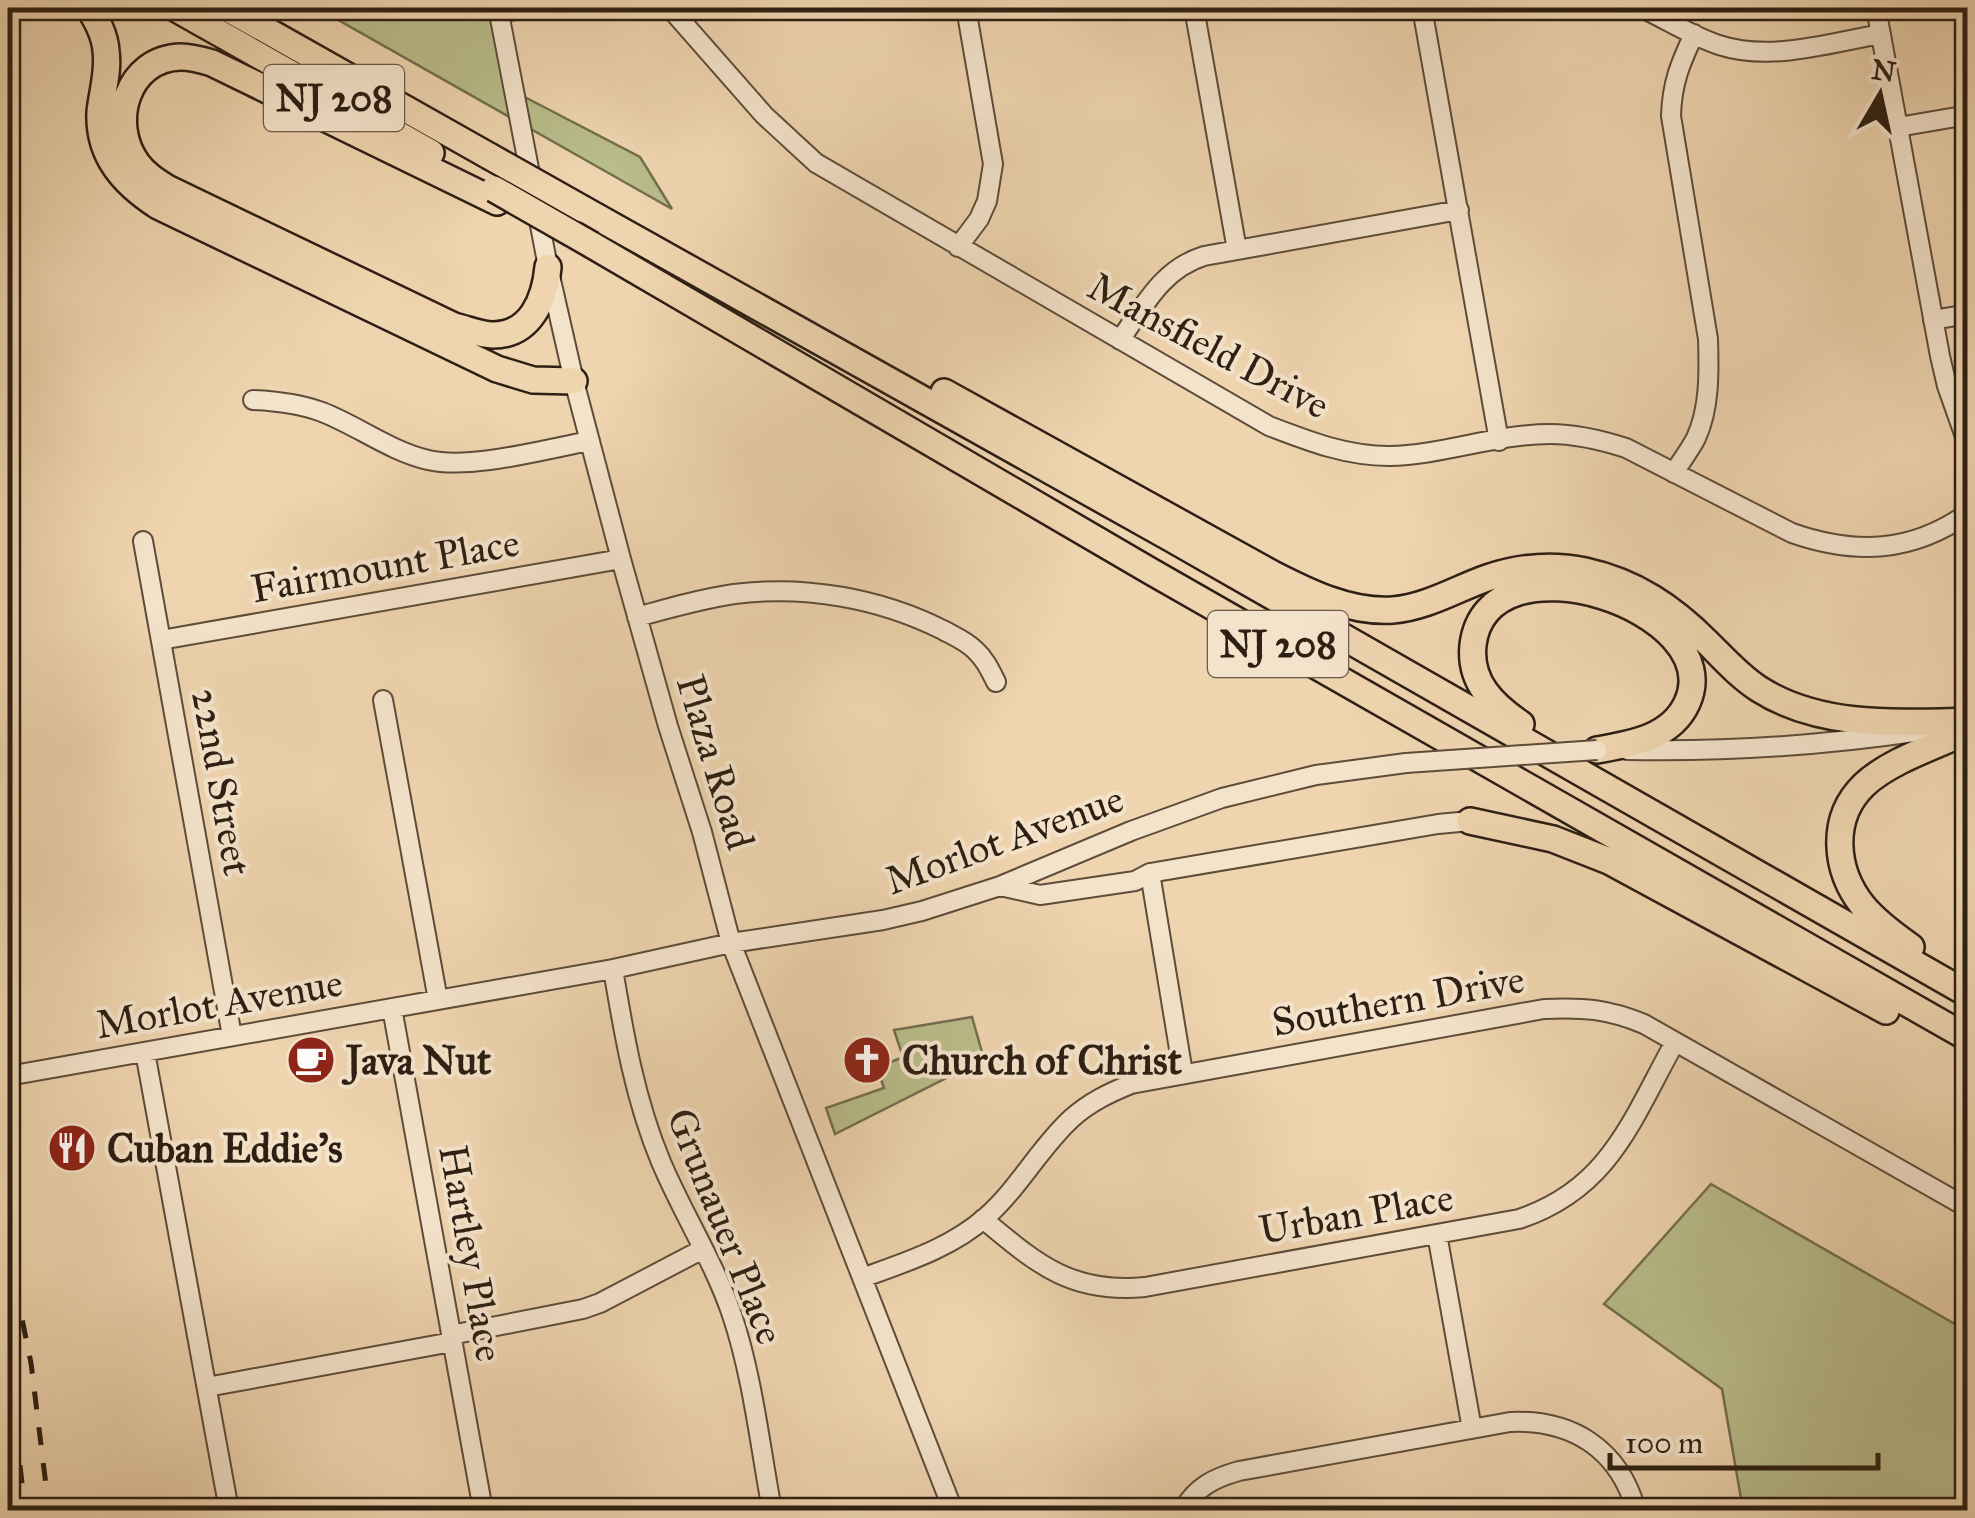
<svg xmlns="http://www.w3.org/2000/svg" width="1975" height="1518" viewBox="0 0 1975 1518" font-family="'IM FELL Great Primer',serif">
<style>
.green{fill:#b9bd8b;stroke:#736e4f;stroke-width:2.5}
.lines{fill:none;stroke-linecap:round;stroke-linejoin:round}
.minor-casing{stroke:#5d4c3a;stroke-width:22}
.highway-casing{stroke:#2d1f13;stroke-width:30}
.minor{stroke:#f4e3cb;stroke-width:18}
.highway{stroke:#eed4af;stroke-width:25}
.rail{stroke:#2d1f13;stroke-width:5;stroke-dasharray:18 18;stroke-linecap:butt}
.minor-bridge-casing{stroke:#5d4c3a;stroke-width:22;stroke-linecap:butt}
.highway-bridge-casing{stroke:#2d1f13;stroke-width:30;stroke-linecap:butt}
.minor-bridge{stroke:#f4e3cb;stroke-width:18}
.highway-bridge{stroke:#eed4af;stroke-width:25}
.labels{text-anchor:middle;stroke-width:8;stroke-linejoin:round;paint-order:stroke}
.shield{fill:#f4e3cb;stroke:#695a4a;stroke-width:2.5}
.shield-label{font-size:38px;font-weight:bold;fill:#2d1f13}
.street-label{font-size:40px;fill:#2d1f13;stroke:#f4e3cb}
.poi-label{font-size:40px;font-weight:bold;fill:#2d1f13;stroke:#f4e3cb;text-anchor:start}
</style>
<rect width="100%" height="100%" fill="#eed4af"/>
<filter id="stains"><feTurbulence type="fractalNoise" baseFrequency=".002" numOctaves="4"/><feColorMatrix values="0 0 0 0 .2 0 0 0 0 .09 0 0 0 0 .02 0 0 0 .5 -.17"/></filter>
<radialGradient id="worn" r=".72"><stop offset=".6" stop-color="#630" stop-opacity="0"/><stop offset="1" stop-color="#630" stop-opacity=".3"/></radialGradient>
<!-- green -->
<path class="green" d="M317,8H341L349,13L376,8H498L515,92L640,157L672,209Z
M972,1017L984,1059L835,1134L826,1108L884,1088L877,1068L903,1057L894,1030Z
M1711,1184L1967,1331V1510H1743L1722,1389L1604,1304Z"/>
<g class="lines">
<!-- minor casing -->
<g class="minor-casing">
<path id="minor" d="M498,8L548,267L574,381L621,559L668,726L702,832L731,943L953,1510
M670,8L764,115L816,163L1269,426C1308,441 1346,456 1389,456C1443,455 1496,434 1550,434C1576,434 1601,440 1626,448L1792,533C1855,555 1912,553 1968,513
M1194,8L1237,250
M1422,8L1499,441
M1642,8C1667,20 1692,36 1719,45C1771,62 1829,43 1881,34
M1876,8L1940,356L1947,386L1968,445
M499,13L528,8
M1898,127L1968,115
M958,247L979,219L987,201L993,164L966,8
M1933,320L1968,314
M1120,340C1144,306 1162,269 1204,256L1459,210
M253,400C276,401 300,404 322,412C358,426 390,451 428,460C472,470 545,449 590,441
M1674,473C1681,461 1690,450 1696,438C1710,408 1709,371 1708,339L1671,116C1672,83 1680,64 1694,34
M143,541L232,1036
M637,617C669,608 701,599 734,594C805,585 879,598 943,630C954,636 966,641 975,650C985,659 990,670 996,682
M161,640L621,559
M383,700L438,1000
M1627,750C1723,752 1826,745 1921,731
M1150,873L1183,1073
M1000,886L1040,895L1135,881L1150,873L1438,824L1470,821
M613,969C624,1035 635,1100 661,1162C683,1214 714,1262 732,1315C753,1378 760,1446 772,1510
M392,1008L483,1510
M145,1052L229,1510
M8,1076L613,969L731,943L883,920L922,911L1000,886L1131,831L1222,798L1316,775L1406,763
M983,1219C1037,1264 1071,1294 1145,1287L1519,1219C1610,1189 1632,1119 1675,1042
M1437,1234L1472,1429
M862,1278C906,1262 951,1248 986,1217C1019,1188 1040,1147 1072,1118C1090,1102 1109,1093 1131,1084L1544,1009C1583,1007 1608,1009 1644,1024L1968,1208
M451,1335L583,1309L600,1303L703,1249
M207,1387L452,1342
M1183,1510C1196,1487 1214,1478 1239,1471L1510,1422C1572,1419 1619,1449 1636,1510"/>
</g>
<!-- highway casing -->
<g class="highway-casing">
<path id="highway" d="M89,8C97,21 105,35 106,51C109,72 102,92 100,112C98,156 124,184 158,206L497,369L533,380L574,381
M175,8L431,153
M227,8L489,156
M497,202L212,63C202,60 192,57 181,57C127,58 108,123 137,163C145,174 156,181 167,188L454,326C467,329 480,335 493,335C531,335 545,299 548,267
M583,209L1172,539L1968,994
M592,245L1152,572L1968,1038
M944,392L1271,573C1308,592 1350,613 1393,610C1427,607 1456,589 1487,578C1519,567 1552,564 1585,571C1635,582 1672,607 1708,643C1724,659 1740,677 1759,689C1820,728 1898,723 1968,721
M1521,724C1493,705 1469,682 1473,645C1487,529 1730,610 1687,703C1671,738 1631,744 1597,750
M1470,821L1553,839L1609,861L1886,1011
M1911,947C1894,935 1876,922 1863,906C1835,871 1829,819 1864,785C1889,761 1936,746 1968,731"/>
</g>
<!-- minor -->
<use href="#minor" class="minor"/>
<!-- highway -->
<use href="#highway" class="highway"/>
<!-- rail -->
<path class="rail" d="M8,1250L31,1363L49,1510
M8,1358L25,1510"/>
<!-- minor-bridge casing -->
<g class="minor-bridge-casing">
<path id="minor-bridge" d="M1406,763L1597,750"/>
</g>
<!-- highway-bridge casing -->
<g class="highway-bridge-casing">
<path id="highway-bridge" d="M489,156L583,209
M494,189L592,245"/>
</g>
<!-- minor-bridge -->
<use href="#minor-bridge" class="minor-bridge"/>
<!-- highway-bridge -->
<use href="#highway-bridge" class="highway-bridge"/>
</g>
<!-- icons -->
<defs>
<g id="cafe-disc" transform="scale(2.5)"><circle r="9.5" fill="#8f2418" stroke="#f4e3cb"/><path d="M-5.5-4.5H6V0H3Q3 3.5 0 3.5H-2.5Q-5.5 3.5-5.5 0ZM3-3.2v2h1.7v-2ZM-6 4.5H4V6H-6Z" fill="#fff"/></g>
<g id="church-disc" transform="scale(2.5)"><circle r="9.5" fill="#8f2418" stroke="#f4e3cb"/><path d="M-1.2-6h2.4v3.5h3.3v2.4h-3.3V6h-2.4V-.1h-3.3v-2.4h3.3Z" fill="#fff"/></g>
<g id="restaurant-disc" transform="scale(2.5)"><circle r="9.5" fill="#8f2418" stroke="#f4e3cb"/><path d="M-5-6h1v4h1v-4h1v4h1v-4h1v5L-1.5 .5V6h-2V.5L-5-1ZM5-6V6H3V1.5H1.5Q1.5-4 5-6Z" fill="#fff"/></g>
</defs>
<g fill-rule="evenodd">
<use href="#cafe-disc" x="311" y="1060"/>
<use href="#church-disc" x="867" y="1060"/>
<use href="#restaurant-disc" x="72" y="1148"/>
</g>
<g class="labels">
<!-- shield labels -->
<g class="shield">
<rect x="264" y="65" width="140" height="66" rx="8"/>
<rect x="1208" y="611" width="140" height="66" rx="8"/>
</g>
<g class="shield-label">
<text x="334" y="111">NJ 208</text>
<text x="1278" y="657">NJ 208</text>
</g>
<!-- street labels -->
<g class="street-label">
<text transform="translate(1209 345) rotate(28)" y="14">Mansfield Drive</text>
<text transform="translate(385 565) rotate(-10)" y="14">Fairmount Place</text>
<text transform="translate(716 762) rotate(73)" y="14">Plaza Road</text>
<text transform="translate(222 782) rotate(80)" y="14">22nd Street</text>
<text transform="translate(1004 839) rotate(-20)" y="14">Morlot Avenue</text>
<text transform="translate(1398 1000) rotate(-10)" y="14">Southern Drive</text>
<text transform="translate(219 1003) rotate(-10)" y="14">Morlot Avenue</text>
<text transform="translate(1356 1213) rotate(-10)" y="14">Urban Place</text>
<text transform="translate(726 1226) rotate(68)" y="14">Grunauer Place</text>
<text transform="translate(472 1253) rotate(80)" y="14">Hartley Place</text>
</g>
<!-- poi labels -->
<g class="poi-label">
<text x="346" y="1074">Java Nut</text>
<text x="902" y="1074">Church of Christ</text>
<text x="107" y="1162">Cuban Eddie's</text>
</g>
</g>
<!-- margin -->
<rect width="1975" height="1518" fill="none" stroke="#eed4af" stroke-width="40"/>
<rect x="10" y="10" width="1955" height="1498" fill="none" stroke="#2d1f13" stroke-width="5"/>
<rect x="20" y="20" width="1935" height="1478" fill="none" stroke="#2d1f13" stroke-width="2.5"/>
<!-- north arrow -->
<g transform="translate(1880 95) rotate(9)" stroke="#f4e3cb" stroke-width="8" paint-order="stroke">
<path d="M0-8L18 38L0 25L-18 38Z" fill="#2d1f13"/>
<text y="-15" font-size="28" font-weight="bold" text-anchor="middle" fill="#2d1f13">N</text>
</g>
<!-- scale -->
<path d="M1610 1453v15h268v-15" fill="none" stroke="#2d1f13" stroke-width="5"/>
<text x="1625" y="1453" font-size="30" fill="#2d1f13" stroke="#f4e3cb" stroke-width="8" paint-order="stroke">100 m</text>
<rect width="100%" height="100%" filter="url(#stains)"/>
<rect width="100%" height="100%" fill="url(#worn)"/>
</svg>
